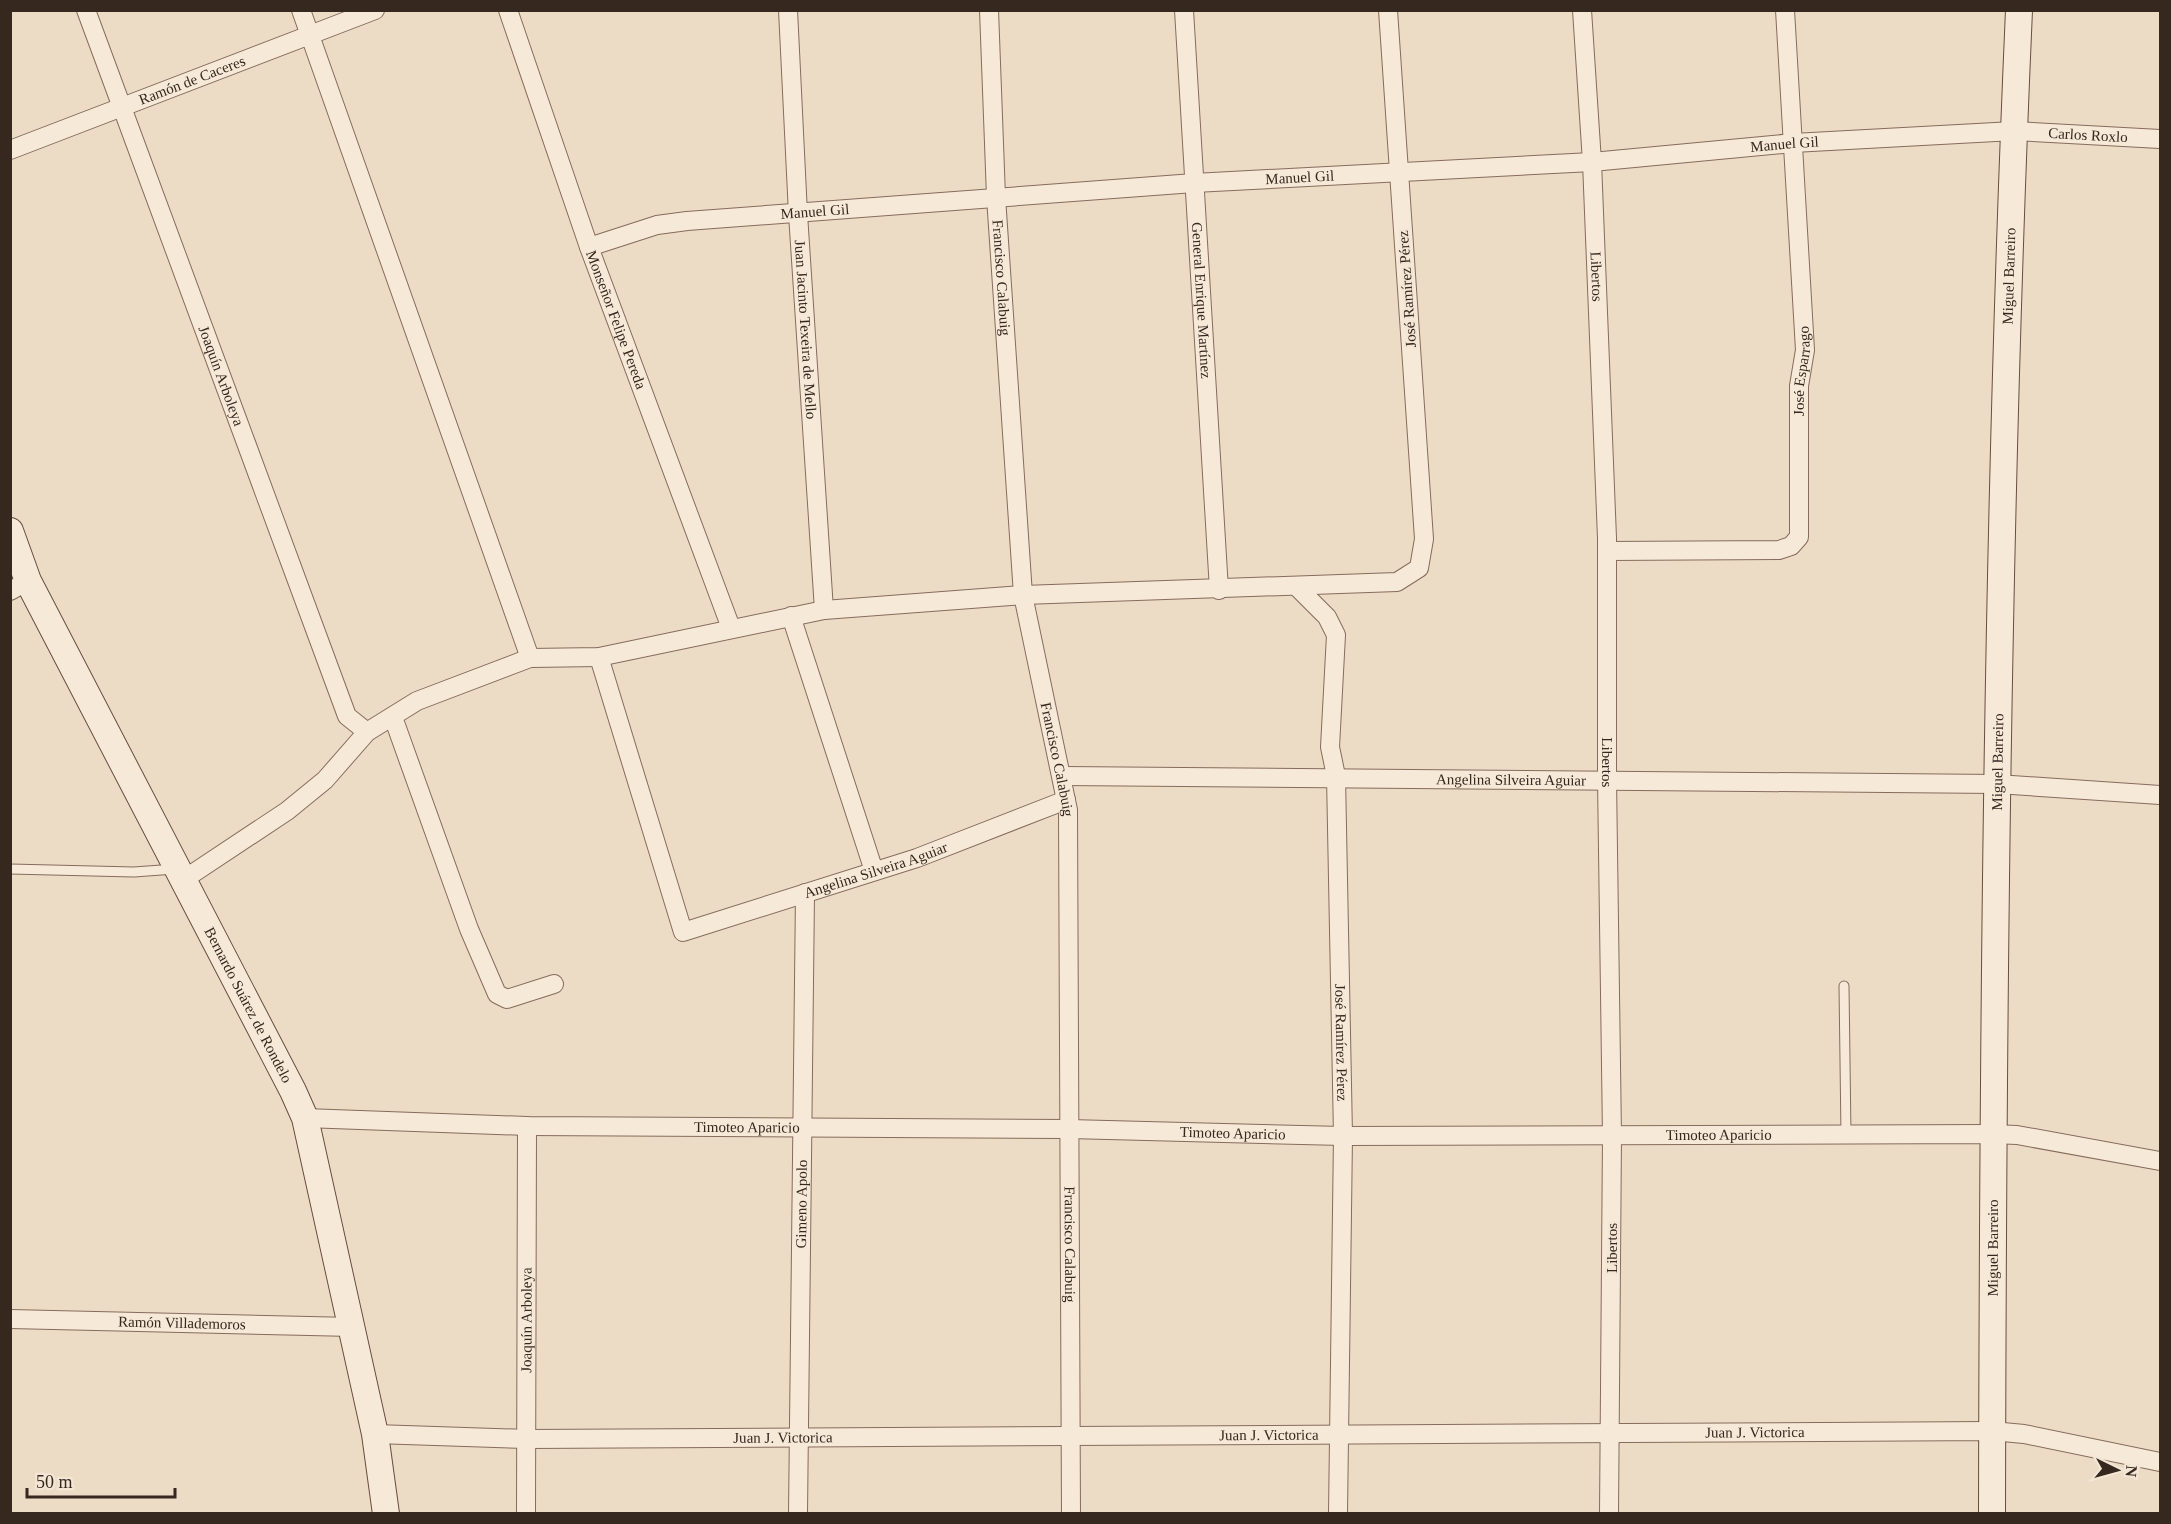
<svg xmlns="http://www.w3.org/2000/svg" width="2171" height="1524" viewBox="0 0 2171 1524" font-family="Georgia,serif">
<style>
.lines{fill:none;stroke-linecap:round;stroke-linejoin:round}
.lane-casing{stroke:#856c5c;stroke-width:11}
.street-casing{stroke:#856c5c;stroke-width:20}
.secondary-casing{stroke:#674e3f;stroke-width:28}
.lane{stroke:#f7e9d8;stroke-width:9}
.street{stroke:#f7e9d8;stroke-width:18}
.secondary{stroke:#f7e9d8;stroke-width:26}
.labels{text-anchor:middle;stroke-width:4.5;stroke-linejoin:round;paint-order:stroke}
.street-label{font-size:15px;fill:#36271f;stroke:#f3e6d4}
</style>
<rect width="100%" height="100%" fill="#ecdbc5"/>
<g class="lines">
<!-- lane casing -->
<g class="lane-casing">
<path id="lane" d="M10,869L134,872L175,869
M1844,986L1846,1135"/>
</g>
<!-- street casing -->
<g class="street-casing">
<g id="street">
<path id="s1" d="M86,10L347,716L367,732"/>
<path d="M301,10L530,658"/>
<path id="s2" d="M508,10L589,247L731,628"/>
<path id="s3" d="M788,10L798,214L824,610"/>
<path id="s4" d="M989,10L996,197L1023,595L1068,810L1071,1514"/>
<path id="s5" d="M1184,10L1219,590"/>
<path id="s6" d="M1582,10L1592,162L1607,538V779L1612,1136L1609,1514"/>
<path id="s7" d="M10,150L375,10"/>
<path id="s8" d="M589,247L657,225L687,221L1194,183L1592,162L1793,143L2014,131L2160,139"/>
<path id="s9" d="M1607,551L1779,550L1791,546L1799,537V386L1805,350L1785,10"/>
<path id="s10" d="M1297,587L1327,617L1336,635L1330,747L1336,776L1343,1136L1338,1514"/>
<path d="M10,591L28,581"/>
<path d="M791,616L874,871"/>
<path id="s11" d="M599,657L683,932L917,858L1066,800"/>
<path d="M393,717L469,929L497,994L507,999L554,984"/>
<path id="s12" d="M1063,776L1997,784L2160,795"/>
<path d="M183,880L287,811L325,780L367,732L417,701L530,658L599,657L824,610L1023,595L1397,582L1419,568L1424,539L1388,10"/>
<path id="s13" d="M305,1118L527,1126L1069,1129L1343,1136L1992,1134L2017,1135L2160,1161"/>
<path id="s14" d="M10,1319L353,1327"/>
<path id="s15" d="M375,1434L527,1439L1992,1431L2024,1434L2160,1462"/>
<path id="s16" d="M526,1514L527,1126"/>
<path id="s17" d="M798,1514L805,893"/>
</g>
</g>
<!-- secondary casing -->
<g class="secondary-casing">
<g id="secondary">
<path id="s18" d="M10,531L28,581L293,1091L305,1118L375,1434L386,1514"/>
<path id="s19" d="M1992,1514C1993,1012 1997,511 2019,10"/>
</g>
</g>
<!-- lane -->
<use href="#lane" class="lane"/>
<!-- street -->
<use href="#street" class="street"/>
<!-- secondary -->
<use href="#secondary" class="secondary"/>
</g>
<g class="labels">
<!-- street labels -->
<g class="street-label">
<text dy="5" stroke="none"><textPath href="#s7" startOffset="195">Ramón de Caceres</textPath></text>
<text dy="5" stroke="none"><textPath href="#s8" startOffset="1506">Carlos Roxlo</textPath></text>
<text dy="5" stroke="none"><textPath href="#s8" startOffset="1202">Manuel Gil</textPath></text>
<text dy="5" stroke="none"><textPath href="#s8" startOffset="716">Manuel Gil</textPath></text>
<text dy="5" stroke="none"><textPath href="#s8" startOffset="230">Manuel Gil</textPath></text>
<text dy="5" stroke="none"><textPath href="#s6" startOffset="267">Libertos</textPath></text>
<text dy="5" stroke="none"><textPath href="#s19" startOffset="1238">Miguel Barreiro</textPath></text>
<text dy="5" stroke="none"><textPath href="#s4" startOffset="268">Francisco Calabuig</textPath></text>
<text transform="translate(1407 289) rotate(-94)" y="5">José Ramírez Pérez</text>
<text dy="5" stroke="none"><textPath href="#s5" startOffset="291">General Enrique Martínez</textPath></text>
<text dy="5" stroke="none"><textPath href="#s2" startOffset="328">Monseñor Felipe Pereda</textPath></text>
<text dy="5" stroke="none"><textPath href="#s3" startOffset="320">Juan Jacinto Texeira de Mello</textPath></text>
<text dy="5" stroke="none"><textPath href="#s9" startOffset="363">José Esparrago</textPath></text>
<text dy="5" stroke="none"><textPath href="#s1" startOffset="390">Joaquín Arboleya</textPath></text>
<text dy="5" stroke="none"><textPath href="#s4" startOffset="754">Francisco Calabuig</textPath></text>
<text dy="5" stroke="none"><textPath href="#s6" startOffset="753">Libertos</textPath></text>
<text dy="5" stroke="none"><textPath href="#s19" startOffset="752">Miguel Barreiro</textPath></text>
<text dy="5" stroke="none"><textPath href="#s12" startOffset="448">Angelina Silveira Aguiar</textPath></text>
<text dy="5" stroke="none"><textPath href="#s11" startOffset="490">Angelina Silveira Aguiar</textPath></text>
<text dy="5" stroke="none"><textPath href="#s18" startOffset="531">Bernardo Suárez de Rondelo</textPath></text>
<text dy="5" stroke="none"><textPath href="#s10" startOffset="471">José Ramírez Pérez</textPath></text>
<text dy="5" stroke="none"><textPath href="#s13" startOffset="442">Timoteo Aparicio</textPath></text>
<text dy="5" stroke="none"><textPath href="#s13" startOffset="928">Timoteo Aparicio</textPath></text>
<text dy="5" stroke="none"><textPath href="#s13" startOffset="1414">Timoteo Aparicio</textPath></text>
<text dy="5" stroke="none"><textPath href="#s17" startOffset="310">Gimeno Apolo</textPath></text>
<text dy="5" stroke="none"><textPath href="#s4" startOffset="1240">Francisco Calabuig</textPath></text>
<text transform="translate(1612 1248) rotate(-90)" y="5">Libertos</text>
<text dy="5" stroke="none"><textPath href="#s19" startOffset="266">Miguel Barreiro</textPath></text>
<text dy="5" stroke="none"><textPath href="#s16" startOffset="194">Joaquín Arboleya</textPath></text>
<text dy="5" stroke="none"><textPath href="#s14" startOffset="172">Ramón Villademoros</textPath></text>
<text dy="5" stroke="none"><textPath href="#s15" startOffset="1380">Juan J. Victorica</textPath></text>
<text dy="5" stroke="none"><textPath href="#s15" startOffset="894">Juan J. Victorica</textPath></text>
<text dy="5" stroke="none"><textPath href="#s15" startOffset="408">Juan J. Victorica</textPath></text>
</g>
</g>
<!-- border -->
<rect width="2171" height="1524" fill="none" stroke="#36271f" stroke-width="24"/>
<!-- north arrow -->
<g transform="translate(2117 1470) rotate(95)" stroke="#f3e6d4" stroke-width="4.5" paint-order="stroke">
<path d="M0-4.5L10 22L0 15L-10 22Z" fill="#36271f"/>
<text y="-9" font-size="16" font-weight="bold" text-anchor="middle" fill="#36271f">N</text>
</g>
<!-- scale -->
<path d="M27 1488v9h148v-9" fill="none" stroke="#36271f" stroke-width="3"/>
<text x="36" y="1488" font-size="18" fill="#36271f" stroke="#f3e6d4" stroke-width="4.5" paint-order="stroke">50 m</text>
</svg>
